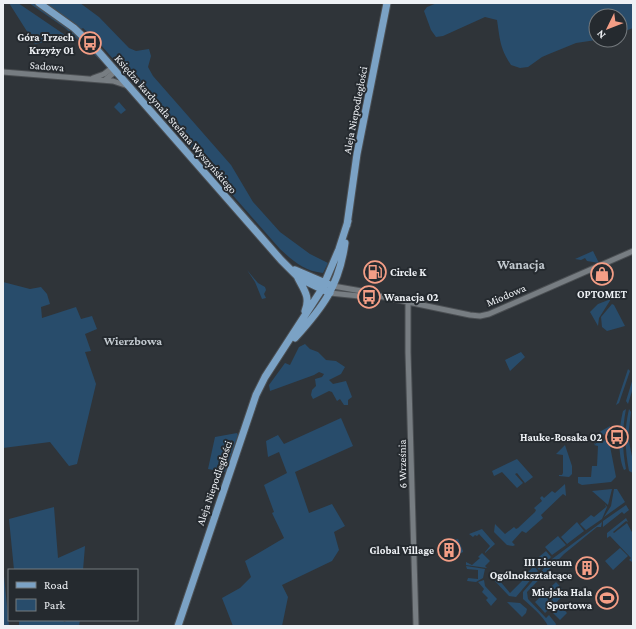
<svg xmlns="http://www.w3.org/2000/svg" width="636" height="629" viewBox="0 0 636 629" font-family="'Crimson Pro',serif">
<style>
.green{fill:#284c6b}
.lines{fill:none;stroke-linecap:round;stroke-linejoin:round}
.minor-casing{stroke:#4b4f53;stroke-width:7}
.major-casing{stroke:#4b4f53;stroke-width:9}
.minor{stroke:#777d82;stroke-width:5}
.major{stroke:#7ba2c5;stroke-width:7}
.labels{text-anchor:middle;stroke-width:4;stroke-linejoin:round;paint-order:stroke}
.poi-label{font-size:11px;font-weight:bold;fill:#eef1f5;stroke:#252a2f;text-anchor:end}
.street-label{font-size:11px;fill:#eef1f5;stroke:#252a2f}
.neighbourhood-label{font-size:12px;font-weight:bold;fill:#c2c9cf;stroke:#252a2f}
.quarter-label{font-size:13px;font-weight:bold;fill:#c2c9cf;stroke:#252a2f}
</style>
<rect width="100%" height="100%" fill="#2f3439"/>
<!-- green -->
<path class="green" d="M9,3H18L68,37L35,44Z
M29,3C47,3 90,48 104,61L99,59L65,28Z
M43,3H80L99,17L129,48L136,51L149,49L151,56L148,67L153,76L231,165L253,202L280,232L310,254L328,263L323,273C304,271 293,261 280,249L100,44L83,28L81,29Z
M437,3H633V28L620,33V16H596V40L576,43L549,54L542,57L528,67L520,68L511,65C500,48 500,40 497,20L485,17L443,36L436,37L431,30L424,11L427,7Z
M122,74H124L275,247L264,237Z
M119,102L126,110L121,114L114,107Z
M593,251L599,263L587,261L585,258L581,260L575,259Z
M247,270L258,283L265,287L266,290L264,294L266,298L262,299L255,282Z
M3,282L30,289L41,287L47,294L50,304L41,307L42,318L76,307L81,319L92,316L97,329L85,334L91,351L85,352L96,384L77,464L69,466L50,442L3,448Z
M611,299L599,318L598,326L590,312L598,304Z
M612,304L614,305L625,326L607,331L602,327L601,317Z
M305,344L310,349L318,352L326,360L336,361L345,367L341,374L329,380L333,384L346,381L352,397L348,400V405H344L340,399L337,401L332,392L329,391L313,399L311,395L312,390L316,386L315,379L322,377L324,374L319,372L314,375L270,391L269,385L285,363L290,365L299,347Z
M521,352L525,357L510,371L505,360Z
M628,369L630,371L619,403L616,405Z
M633,378V388L628,404L626,401Z
M626,409C622,429 622,449 626,469L624,470C617,454 619,427 623,411Z
M629,409L631,412L628,437L633,461V473L629,471C625,450 624,430 629,409Z
M341,418L353,446L295,472L309,513L332,504L345,526L334,532L339,550L332,561L282,585L288,597L282,626H233L222,598L240,588L251,577L245,561L284,538L272,513L274,512L264,485L287,473L279,452L268,457L266,441L278,435L284,444Z
M610,426V429L594,444L596,434Z
M237,433L238,435L225,472L208,469L215,437Z
M600,440L609,441L616,477L611,482L582,485L578,483V477H591L592,466H597L598,446L594,445Z
M565,445L572,466V474L569,477L559,476V475H562L563,473V455L556,454Z
M517,459L533,477L525,483L517,473L515,474L523,483L517,488L502,472L494,476L492,471Z
M565,484L566,496L563,494L541,515L543,518L526,533L522,531L512,542L515,545L513,546L507,545L494,532L495,524L505,534L514,527L516,529L518,528L535,512L536,510L534,508L542,501L540,498L542,496L544,498L552,491L555,493Z
M612,489L608,505L592,491Z
M614,489H617L625,502L604,517L611,506Z
M605,504L607,507L602,519L586,530L580,524L591,515L594,517L606,507Z
M626,505L629,510L624,514L622,512L603,527V521Z
M54,507L58,558L85,546L83,570H14L9,519Z
M626,518L628,522L626,521L613,532L614,533L627,523L633,534V561L632,562L629,560L631,558L610,536L607,538V533Z
M577,522L584,531L567,544L561,537Z
M602,522L601,527H597L564,554L527,592L528,599L546,618L549,615L556,624L555,626H548C543,616 532,607 523,599V592L552,559Z
M482,529L495,544L485,553V552L490,546L479,534L477,536L475,535L473,537L469,534Z
M558,536L566,545L552,555L545,547Z
M458,539L463,551V552L459,554L454,540Z
M620,548L628,556L613,570L605,561Z
M546,551L551,557L539,570L533,562Z
M482,553L490,561L485,566L487,568L466,565V562L472,565L480,558L478,557Z
M3,566L9,626H3Z
M466,566L485,569L483,578L476,582L467,581L468,578L478,579V570L467,569Z
M534,566L538,571L516,597L509,596L492,578L494,574L510,593L523,580L522,578Z
M484,580L485,586L497,599L491,606L486,600L488,598L482,592L484,589L478,582Z
M556,582L566,593L545,613L535,602Z
M507,602L520,603L527,609L526,613L522,617Z
M560,605L567,613L560,620L552,612Z
M19,620H63L64,622L69,620H80L79,626H19Z"/>
<g class="lines">
<!-- minor casing -->
<g class="minor-casing">
<path id="minor" d="M3,72L113,81L128,86
M93,78L104,74L113,67
M105,80L116,71
M333,286L373,293L379,296
M330,293L369,297L379,296L470,315L480,316L489,314L633,251
M408,302V352L416,626"/>
</g>
<!-- major casing -->
<g class="major-casing">
<path id="major" d="M39,3L74,28L98,51L281,260L297,276L305,281L330,293
M347,225L357,154L387,3
M295,270L330,285
M297,276C303,289 311,296 305,311
M295,338C323,307 339,286 345,243
M178,626L256,395L265,377L322,289L339,249L348,221"/>
</g>
<!-- minor -->
<use href="#minor" class="minor"/>
<!-- major -->
<use href="#major" class="major"/>
</g>
<!-- icons -->
<defs>
<g id="bus-ring" transform="scale(1.15)"><circle r="9.5" fill="#252a2f" stroke="#f49e86" stroke-width="1.5"/><path d="M-5-6H5V4H4V6H2V4H-2V6H-4V4H-5ZM-3.5-4V0h7V-4ZM-3.5 1.2v1.5H-2V1.2ZM2 1.2v1.5H3.5V1.2Z" fill="#f49e86"/></g>
<g id="fuel-ring" transform="scale(1.15)"><circle r="9.5" fill="#252a2f" stroke="#f49e86" stroke-width="1.5"/><path d="M-5.5-6h7V0h2V4h1.3V-2.5L3-4.5l.8-.8L6-3V5H2.5V1h-1V6h-7ZM-4.2-4.7v3.2H.2V-4.7Z" fill="#f49e86"/></g>
<g id="shop-ring" transform="scale(1.15)"><circle r="9.5" fill="#252a2f" stroke="#f49e86" stroke-width="1.5"/><path d="M-5-2.5h2.3a2.7 3.5 0 0 1 5.4 0H5L5.5 6h-11ZM-1.5-2.5h3a1.5 2.3 0 0 0-3 0Z" fill="#f49e86"/></g>
<g id="building-ring" transform="scale(1.15)"><circle r="9.5" fill="#252a2f" stroke="#f49e86" stroke-width="1.5"/><path d="M-4-6H4V6H1V3H-1V6H-4ZM-2.5-4.3h1.7v1.8h-1.7ZM.8-4.3h1.7v1.8H.8ZM-2.5-1h1.7V.8h-1.7ZM.8-1h1.7V.8H.8Z" fill="#f49e86"/></g>
<g id="stadium-ring" transform="scale(1.15)"><circle r="9.5" fill="#252a2f" stroke="#f49e86" stroke-width="1.5"/><path d="M0-5a6.5 5 0 1 0 0 10a6.5 5 0 1 0 0-10ZM-3.5-1.8h7v3.6h-7Z" fill="#f49e86"/></g>
</defs>
<g fill-rule="evenodd">
<use href="#bus-ring" x="90" y="43"/>
<use href="#fuel-ring" x="375" y="272"/>
<use href="#shop-ring" x="602" y="274"/>
<use href="#bus-ring" x="369" y="297"/>
<use href="#bus-ring" x="617" y="437"/>
<use href="#building-ring" x="449" y="550"/>
<use href="#building-ring" x="587" y="568"/>
<use href="#stadium-ring" x="607" y="598"/>
</g>
<g class="labels">
<!-- poi labels -->
<g class="poi-label">
<text x="74" y="41">Góra Trzech<tspan x="74" dy="13">Krzyży 01</tspan></text>
<text x="390" y="276" text-anchor="start">Circle K</text>
<text x="602" y="298" text-anchor="middle">OPTOMET</text>
<text x="384" y="301" text-anchor="start">Wanacja 02</text>
<text x="602" y="441">Hauke-Bosaka 02</text>
<text x="434" y="554">Global Village</text>
<text x="572" y="566">III Liceum<tspan x="572" dy="13">Ogólnokształcące</tspan></text>
<text x="592" y="596">Miejska Hala<tspan x="592" dy="13">Sportowa</tspan></text>
</g>
<!-- street labels -->
<g class="street-label">
<text transform="translate(47 66) rotate(5)" y="4">Sadowa</text>
<text transform="translate(355 110) rotate(-79)" y="4">Aleja Niepodległości</text>
<text transform="translate(176 124) rotate(49)" y="4">Księdza kardynała Stefana Wyszyńskiego</text>
<text transform="translate(506 295) rotate(-23)" y="4">Miodowa</text>
<text transform="translate(402 464) rotate(-91)" y="4">6 Września</text>
<text transform="translate(214 483) rotate(-71)" y="4">Aleja Niepodległości</text>
</g>
<!-- neighbourhood labels -->
<g class="neighbourhood-label">
<text x="133" y="345">Wierzbowa</text>
</g>
<!-- quarter labels -->
<g class="quarter-label">
<text x="521" y="269">Wanacja</text>
</g>
</g>
<!-- border -->
<rect width="636" height="629" fill="none" stroke="#eef1f5" stroke-width="8"/>
<!-- legend -->
<rect x="8" y="569" width="130" height="52" fill="#252a2f" stroke="#757a7e"/>
<rect x="16" y="582" width="20" height="6" fill="#7ba2c5" stroke="#757a7e"/>
<text x="44" y="589" font-size="12" fill="#eef1f5">Road</text>
<rect x="16" y="599" width="20" height="12" fill="#284c6b" stroke="#757a7e"/>
<text x="44" y="609" font-size="12" fill="#eef1f5">Park</text>
<!-- north arrow -->
<g transform="translate(608 28) rotate(227)"><circle r="19" fill="#252a2f" stroke="#757a7e"/>
<path d="M0-3L7 15L0 10L-7 15Z" fill="#f49e86"/>
<text y="-6" font-size="11" font-weight="bold" text-anchor="middle" fill="#eef1f5">N</text>
</g>
</svg>
